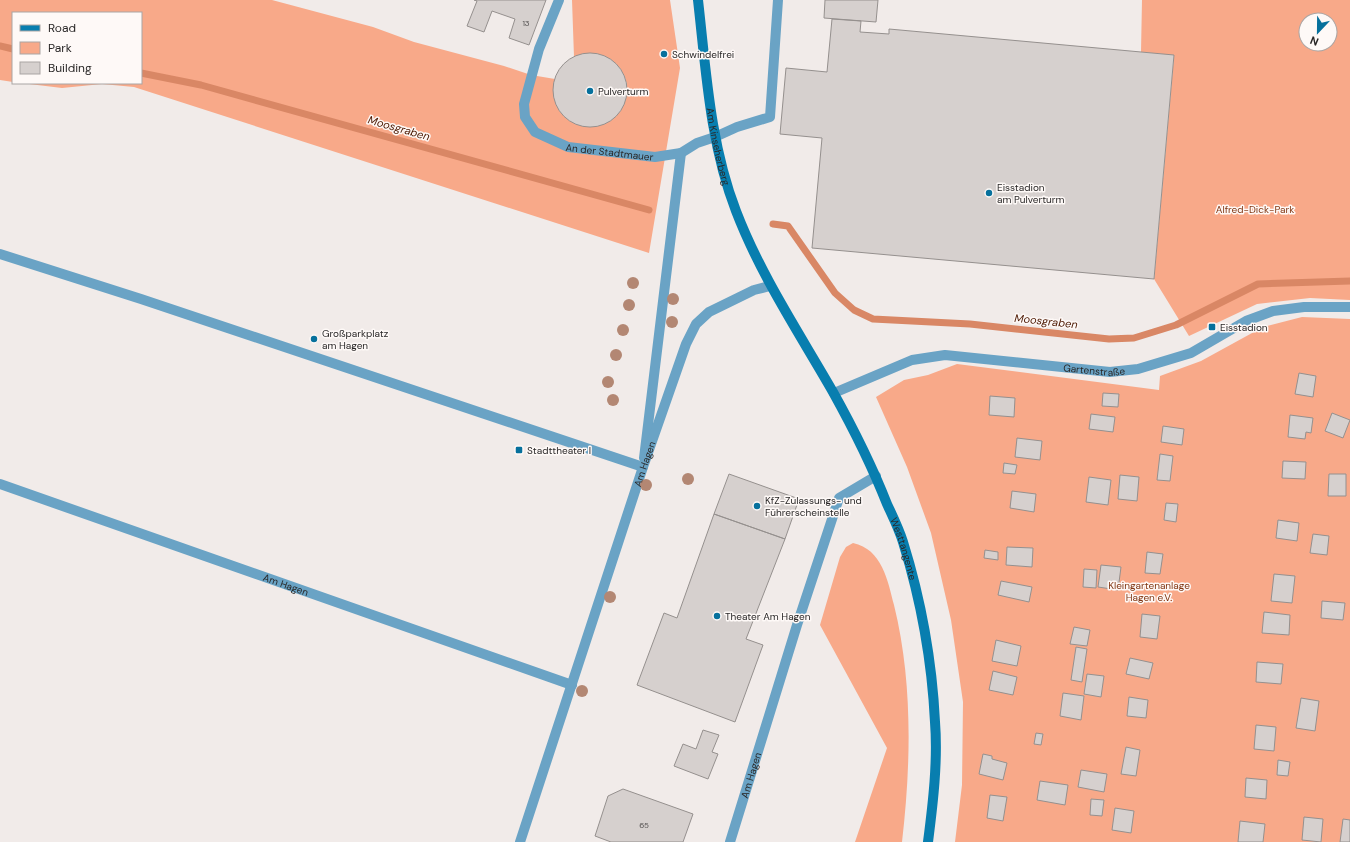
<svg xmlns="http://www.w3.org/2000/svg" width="1350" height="842" viewBox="0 0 1350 842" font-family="'DM Sans',sans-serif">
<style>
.green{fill:#f8a989;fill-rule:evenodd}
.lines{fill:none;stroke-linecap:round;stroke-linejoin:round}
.stream{stroke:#d98765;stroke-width:7}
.building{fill:#d6d0ce;stroke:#95908e}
.lane{stroke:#6aa3c5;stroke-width:10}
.street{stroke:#6aa3c5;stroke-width:10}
.secondary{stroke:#087eaf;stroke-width:10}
.tree{fill:#b38773}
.poi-dot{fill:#06709c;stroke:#fef9f7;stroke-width:1.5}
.labels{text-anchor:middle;stroke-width:3;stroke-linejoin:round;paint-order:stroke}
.number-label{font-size:8px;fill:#545151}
.poi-label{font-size:10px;fill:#292727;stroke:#fef9f7;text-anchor:start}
.street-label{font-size:10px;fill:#292727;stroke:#fef9f7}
.park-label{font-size:10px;fill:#813612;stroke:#fef9f7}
.water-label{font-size:11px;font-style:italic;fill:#4b1700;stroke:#fef9f7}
</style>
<rect width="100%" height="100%" fill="#f1ebe9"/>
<!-- green -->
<path class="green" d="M0,0H272L373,27L414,42L504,66L531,75L555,79C552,94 555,108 567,118C606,149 651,90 612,61C600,52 587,53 574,57L572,0H670L680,68L649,253L134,87L102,84L62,88L21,83H141V13H13V82L0,80Z
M1142,0H1350V300L1310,298L1257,304L1189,336L1154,279L1174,56L1141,52ZM1306,20H1330V44H1306Z
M1302,317L1350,319V842H955L962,785L963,702L951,620L931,533L907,467L876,397L904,380L928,375L957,364L1159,390L1160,376L1201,361L1263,327Z
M853,543C882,549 888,581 894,605C913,682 911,764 902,842H855L887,748L820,625L840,557L846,547Z"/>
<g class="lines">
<!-- stream -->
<path class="stream" d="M0,46L13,49
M141,73L201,85L649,210
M773,224L788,226L835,293L854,310L873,319L970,324L1109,339L1134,338L1176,325L1258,284L1350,281"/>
</g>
<!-- building -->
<path class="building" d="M474,0H546L529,45L509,38L515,19L492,11L484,32L467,26L477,1Z
M825,0H878L876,22L824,18Z
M832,19L861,21L860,32L889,34V29L1174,55L1154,279L812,248L822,138L780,134L786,68L827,72Z
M553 90a37 37 0 1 1 74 0a37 37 0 1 1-74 0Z
M1299,373L1316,376L1313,397L1295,394Z
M1103,393L1119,394L1118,407L1102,406Z
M990,396L1015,398L1014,417L989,415Z
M1332,413L1350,420L1343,438L1325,431Z
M1091,414L1115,417L1113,432L1089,429Z
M1290,415L1313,418L1311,433L1306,432L1305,439L1288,437Z
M1163,426L1184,429L1182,445L1161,442Z
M1017,438L1042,441L1040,460L1015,457Z
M1160,454L1173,456L1170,481L1157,480Z
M1283,461L1306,462L1305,479L1282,478Z
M1004,463L1017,465L1015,474L1003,473Z
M729,474L799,499L785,539L714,514Z
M1329,474H1346V496H1328Z
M1120,475L1139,477L1137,501L1118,499Z
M1089,477L1111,480L1108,505L1086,502Z
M1012,491L1036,494L1034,512L1010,508Z
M1166,503L1178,504L1176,522L1164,520Z
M714,514L785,539L746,639L763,645L735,722L637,685L664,613L677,618Z
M1278,520L1299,523L1297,541L1276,538Z
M1313,534L1329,536L1327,555L1310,553Z
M1007,547L1033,548L1032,567L1006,565Z
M985,550L998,552V560L984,558Z
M1147,552L1163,554L1160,574L1145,573Z
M1101,565L1121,567L1118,590L1098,587Z
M1084,569L1097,570L1096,588L1083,587Z
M1274,574L1295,576L1292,603L1271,601Z
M1001,581L1032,587L1029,602L998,595Z
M1322,601L1345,603L1343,620L1321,618Z
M1264,612L1290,615L1289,635L1262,633Z
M1142,614L1160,616L1157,639L1140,637Z
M1074,627L1090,630L1087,646L1070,644Z
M996,640L1021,646L1017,666L992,661Z
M1076,647L1087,649L1082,682L1071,680Z
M1130,658L1153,663L1149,679L1126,674Z
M1257,662L1283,664L1281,684L1256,682Z
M993,671L1017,677L1013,695L989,690Z
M1087,674L1104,676L1101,697L1084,694Z
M1063,693L1084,696L1081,720L1060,716Z
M1129,697L1148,700L1146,718L1127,716Z
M1301,698L1319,701L1315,731L1296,728Z
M1256,725L1276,727L1274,751L1254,749Z
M703,730L719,735L712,752L718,754L708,779L674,766L683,744L696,749Z
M1036,733L1043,734L1041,745L1034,744Z
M1126,747L1140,750L1136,776L1121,774Z
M983,754L992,756V759L1007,763L1003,780L979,774Z
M1278,760L1290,762L1288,776L1277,775Z
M1081,770L1107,774L1104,792L1078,787Z
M1246,778L1267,780L1266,799L1245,797Z
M1040,781L1068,785L1065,805L1037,800Z
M623,789L693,814L683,842H611L595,836L608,796Z
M990,795L1007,797L1003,821L987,818Z
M1091,799L1104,800L1102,816L1090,815Z
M1115,808L1134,811L1131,833L1112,830Z
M1304,817L1323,819L1321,842L1302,840Z
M1343,819L1350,820V842H1340Z
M1240,821L1265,824L1263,842H1238Z"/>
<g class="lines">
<!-- lane -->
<path class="lane" d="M715,137L737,127L770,117L778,0
M644,458L681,153"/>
<!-- street -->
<g class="street">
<path id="s1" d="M559,0L539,49L524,104L525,117L535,132L568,147L655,157L681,153L697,143L715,137"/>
<path d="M0,254L141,299L643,467"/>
<path id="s2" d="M834,393L912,360L945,355L1110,372L1138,369L1191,353L1246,321L1273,311L1304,307H1350"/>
<path id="s3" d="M0,484L572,685"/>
<path id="s4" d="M520,842L643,467L686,344L696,324L709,312L754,290L770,286"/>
<path id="s5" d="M730,842L797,625L839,498L876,476"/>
</g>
<!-- secondary -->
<path class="secondary" id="s6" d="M698,0C706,70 710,144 736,211C761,276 798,331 833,392C853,428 872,466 887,504C893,517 899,529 903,542C921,600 932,661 935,722C938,761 933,803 928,842"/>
</g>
<!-- trees -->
<g class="tree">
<circle cx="633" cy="283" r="6"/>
<circle cx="673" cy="299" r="6"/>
<circle cx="629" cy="305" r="6"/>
<circle cx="672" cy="322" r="6"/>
<circle cx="623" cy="330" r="6"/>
<circle cx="616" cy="355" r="6"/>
<circle cx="608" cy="382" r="6"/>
<circle cx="613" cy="400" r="6"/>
<circle cx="688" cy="479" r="6"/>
<circle cx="646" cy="485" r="6"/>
<circle cx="610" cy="597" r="6"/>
<circle cx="582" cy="691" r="6"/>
</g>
<!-- markers -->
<g class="poi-dot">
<circle cx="664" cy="54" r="4"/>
<circle cx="590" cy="91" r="4"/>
<circle cx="989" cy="193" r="4"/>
<rect x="1208" y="323" width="8" height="8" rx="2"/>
<circle cx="314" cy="339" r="4"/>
<rect x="515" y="446" width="8" height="8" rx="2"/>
<circle cx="757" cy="506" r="4"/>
<circle cx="717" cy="616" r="4"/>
</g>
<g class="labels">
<!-- number labels -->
<g class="number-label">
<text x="526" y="26">13</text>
<text x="644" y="828">65</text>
</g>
<!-- poi labels -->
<g class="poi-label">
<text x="672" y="58">Schwindelfrei</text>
<text x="598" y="95">Pulverturm</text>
<text x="997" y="191">Eisstadion<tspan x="997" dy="12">am Pulverturm</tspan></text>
<text x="1220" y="331">Eisstadion</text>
<text x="322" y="337">Großparkplatz<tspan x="322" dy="12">am Hagen</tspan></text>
<text x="527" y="454">Stadttheater I</text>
<text x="765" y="504">KfZ-Zulassungs- und<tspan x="765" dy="12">Führerscheinstelle</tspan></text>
<text x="725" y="620">Theater Am Hagen</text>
</g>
<!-- street labels -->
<g class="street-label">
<text dy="4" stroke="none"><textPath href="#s6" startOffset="148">Am Kinseherberg</textPath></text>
<text dy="4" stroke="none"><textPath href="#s1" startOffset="219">An der Stadtmauer</textPath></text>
<text dy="4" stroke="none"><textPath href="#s2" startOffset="268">Gartenstraße</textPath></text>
<text dy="4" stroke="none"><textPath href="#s4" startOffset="398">Am Hagen</textPath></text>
<text dy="4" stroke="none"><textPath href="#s6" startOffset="593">Westtangente</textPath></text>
<text dy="4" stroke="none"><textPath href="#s3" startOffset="303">Am Hagen</textPath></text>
<text dy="4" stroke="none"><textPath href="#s5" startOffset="70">Am Hagen</textPath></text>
</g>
<!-- park labels -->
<g class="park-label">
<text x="1255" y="213">Alfred-Dick-Park</text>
<text x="1149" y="589">Kleingartenanlage<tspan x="1149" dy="12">Hagen e.V.</tspan></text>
</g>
<!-- water labels -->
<g class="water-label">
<text transform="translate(399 128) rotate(16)" y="4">Moosgraben</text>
<text transform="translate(1046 321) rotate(6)" y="4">Moosgraben</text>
</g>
</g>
<!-- legend -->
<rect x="12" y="12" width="130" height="72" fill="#fef9f7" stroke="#a9a5a4"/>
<rect x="20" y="25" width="20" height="6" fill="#087eaf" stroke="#a9a5a4"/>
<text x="48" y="32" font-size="12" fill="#292727">Road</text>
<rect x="20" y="42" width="20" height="12" fill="#f8a989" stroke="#a9a5a4"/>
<text x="48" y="52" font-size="12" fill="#292727">Park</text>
<rect x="20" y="62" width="20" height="12" fill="#d6d0ce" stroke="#a9a5a4"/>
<text x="48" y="72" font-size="12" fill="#292727">Building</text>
<!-- north arrow -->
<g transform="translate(1318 32) rotate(202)"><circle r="19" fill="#fef9f7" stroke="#a9a5a4"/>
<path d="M0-3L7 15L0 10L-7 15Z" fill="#06709c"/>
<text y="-6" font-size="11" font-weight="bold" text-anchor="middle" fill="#292727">N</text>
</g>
</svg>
